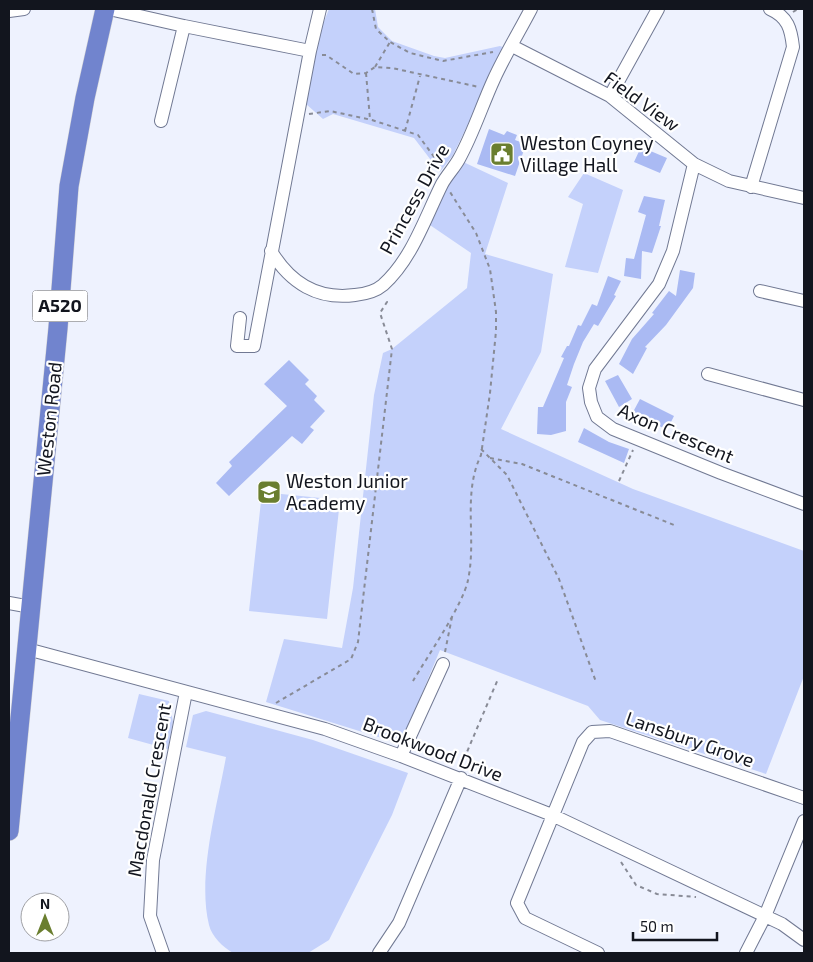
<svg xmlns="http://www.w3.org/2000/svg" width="813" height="962" viewBox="0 0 813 962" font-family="'Exo 2',sans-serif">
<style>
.green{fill:#c4d1fb}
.building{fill:#aabaf3}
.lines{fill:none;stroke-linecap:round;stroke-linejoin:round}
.minor-casing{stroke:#717993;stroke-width:14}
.highway-casing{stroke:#d0d0d2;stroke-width:20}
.path{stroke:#888b96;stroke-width:2;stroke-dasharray:4 4;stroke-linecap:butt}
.minor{stroke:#fff;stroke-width:12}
.highway{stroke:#7184ce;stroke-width:19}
.labels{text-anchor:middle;stroke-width:4.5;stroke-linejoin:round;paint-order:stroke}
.shield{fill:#fff;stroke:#595b62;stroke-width:1}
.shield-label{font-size:18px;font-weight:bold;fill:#12151e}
.street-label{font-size:19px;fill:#12151e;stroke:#fff}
.poi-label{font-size:19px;fill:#12151e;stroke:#fff;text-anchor:start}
</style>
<rect width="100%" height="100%" fill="#eef2fe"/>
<!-- green -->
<path class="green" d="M329,9H375L378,27L392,41L434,56L445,58L500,46L505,48L453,155L440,172L414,138L333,114L323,119L306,104L315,44Z
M459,160L508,183L485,254L553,274L541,352L501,429L633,489L804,551V676L766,774L600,720L588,706L440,650L401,744L266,702L284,639L342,648L353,588L374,395L383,353L392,349L467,288L471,253L424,221Z
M584,173L623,190L598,273L565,267L583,204L568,197Z
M262,492L340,500L327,619L249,611Z
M139,694L169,701L173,722L168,749L128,738Z
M206,711L313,740L408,773L392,815L329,940L308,953H233C223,947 212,937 209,925C197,876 217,807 226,757L186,747L193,715Z"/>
<!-- building -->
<path class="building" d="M489,129L504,135L507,131L517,135L515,140L526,144L515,176L477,164Z
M641,147L667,158L660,173L634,162Z
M644,196L665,200L659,226H661L652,253L642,251L641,279L624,276L626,258L634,259L646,215L638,212Z
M680,270L695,273L693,288L666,325L645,347L647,348L633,374L619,364L632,339L654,314L652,313L669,291L676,296Z
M608,276L621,281L614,295L616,296L598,326L594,324L583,342L574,364L567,385L572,387L566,402V431L551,435L537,434L538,407H543L564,358L561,357L567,346H569L578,325L581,326L592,304L597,306Z
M289,360L309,380L305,384L317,396L314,400L325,411L310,427L314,430L302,444L292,436L229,496L216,483L232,466L229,462L287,406L264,384Z
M618,375L632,399L619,407L605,381Z
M640,399L674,416L667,430L633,412Z
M584,428L609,442L629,449L624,463L578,442Z"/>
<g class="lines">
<!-- minor casing -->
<g class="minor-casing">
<path id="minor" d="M109,9L184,26L310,51L320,9
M9,11L24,9
M512,46L610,96L694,164L729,181L804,198
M610,96L658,9
M161,121L184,26
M694,164L673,251L659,284L595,369L589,388L591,402L597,417L613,429L721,473L804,504
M751,187L793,47C791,29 788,17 770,9
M271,251C290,283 318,300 355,295C365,294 376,291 383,285C412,259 425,218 442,184C447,175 454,168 459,159C473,134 482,105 494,79C505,55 519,32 531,9
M760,291L804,301
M240,318L237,346H254L310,51
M708,374L804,400
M9,603L31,607
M27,649L325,729L401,756L552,815L782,924L804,940
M401,756L443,664
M163,953L150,916L153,860L186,692
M379,953L399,923L461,778
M598,953L525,918L517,903L583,742L592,732L610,731L804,798
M746,953L765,916L804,821"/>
</g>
<!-- highway casing -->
<g class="highway-casing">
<path id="highway" d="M9,831L58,328L69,186L85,98L105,9"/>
</g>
<!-- path -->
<path class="path" d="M372,9L376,29L390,42L410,53L443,61L493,52
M793,12L798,9
M322,55H326L354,74L366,73L375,67L392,68L479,87
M375,67L390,42
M366,73L370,119
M309,114L330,111L372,120L418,135L440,165
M405,131L420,76
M481,449L507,475L559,579L596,682
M490,458L522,464L674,525
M619,481L633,450
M445,652L452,617
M413,681C427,657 463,605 468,580C477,538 462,495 481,455L490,393L496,331V312L490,269L476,233L450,192
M276,703L351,659L358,642L392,349L380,313L387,302L386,298
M461,766L498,679
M621,862L636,885L657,894L696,897"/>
<!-- minor -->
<use href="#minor" class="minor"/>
<!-- highway -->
<use href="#highway" class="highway"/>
</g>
<!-- icons -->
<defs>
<g id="civic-square" transform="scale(1.25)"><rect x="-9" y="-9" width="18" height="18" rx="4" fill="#6a7e2f" stroke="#fff"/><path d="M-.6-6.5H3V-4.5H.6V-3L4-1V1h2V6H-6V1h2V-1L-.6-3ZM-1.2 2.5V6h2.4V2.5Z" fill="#fff"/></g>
<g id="school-square" transform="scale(1.25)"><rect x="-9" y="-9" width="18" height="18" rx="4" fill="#6a7e2f" stroke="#fff"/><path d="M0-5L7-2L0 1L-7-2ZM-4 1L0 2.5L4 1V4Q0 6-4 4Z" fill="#fff"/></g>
</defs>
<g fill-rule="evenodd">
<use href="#civic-square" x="502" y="154"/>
<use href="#school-square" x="269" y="492"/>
</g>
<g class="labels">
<!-- shield labels -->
<rect class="shield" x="32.5" y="290.5" width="55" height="31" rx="4"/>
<g class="shield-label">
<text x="60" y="312">A520</text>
</g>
<!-- street labels -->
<g class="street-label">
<text transform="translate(642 101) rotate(36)" y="7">Field View</text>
<text transform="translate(414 199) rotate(-61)" y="7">Princess Drive</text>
<text transform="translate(49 419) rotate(-84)" y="7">Weston Road</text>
<text transform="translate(676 433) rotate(23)" y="7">Axon Crescent</text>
<text transform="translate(690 739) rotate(19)" y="7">Lansbury Grove</text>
<text transform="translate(433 749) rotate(21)" y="7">Brookwood Drive</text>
<text transform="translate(149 790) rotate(-80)" y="7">Macdonald Crescent</text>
</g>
<!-- poi labels -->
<g class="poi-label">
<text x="520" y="150">Weston Coyney<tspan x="520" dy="22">Village Hall</tspan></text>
<text x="286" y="488">Weston Junior<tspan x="286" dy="22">Academy</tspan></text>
</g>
</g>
<!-- border -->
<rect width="813" height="962" fill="none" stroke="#12151e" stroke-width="20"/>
<!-- north arrow -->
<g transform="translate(45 917)"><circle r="24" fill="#ffffff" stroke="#a0a1a5"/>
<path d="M0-4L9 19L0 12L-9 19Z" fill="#6a7e2f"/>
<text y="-8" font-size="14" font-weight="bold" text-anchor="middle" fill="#12151e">N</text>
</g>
<!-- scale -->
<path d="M633 932v8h84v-8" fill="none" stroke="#12151e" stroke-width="2.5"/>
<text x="640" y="932" font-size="15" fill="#12151e" stroke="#ffffff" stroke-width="4" paint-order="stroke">50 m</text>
</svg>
